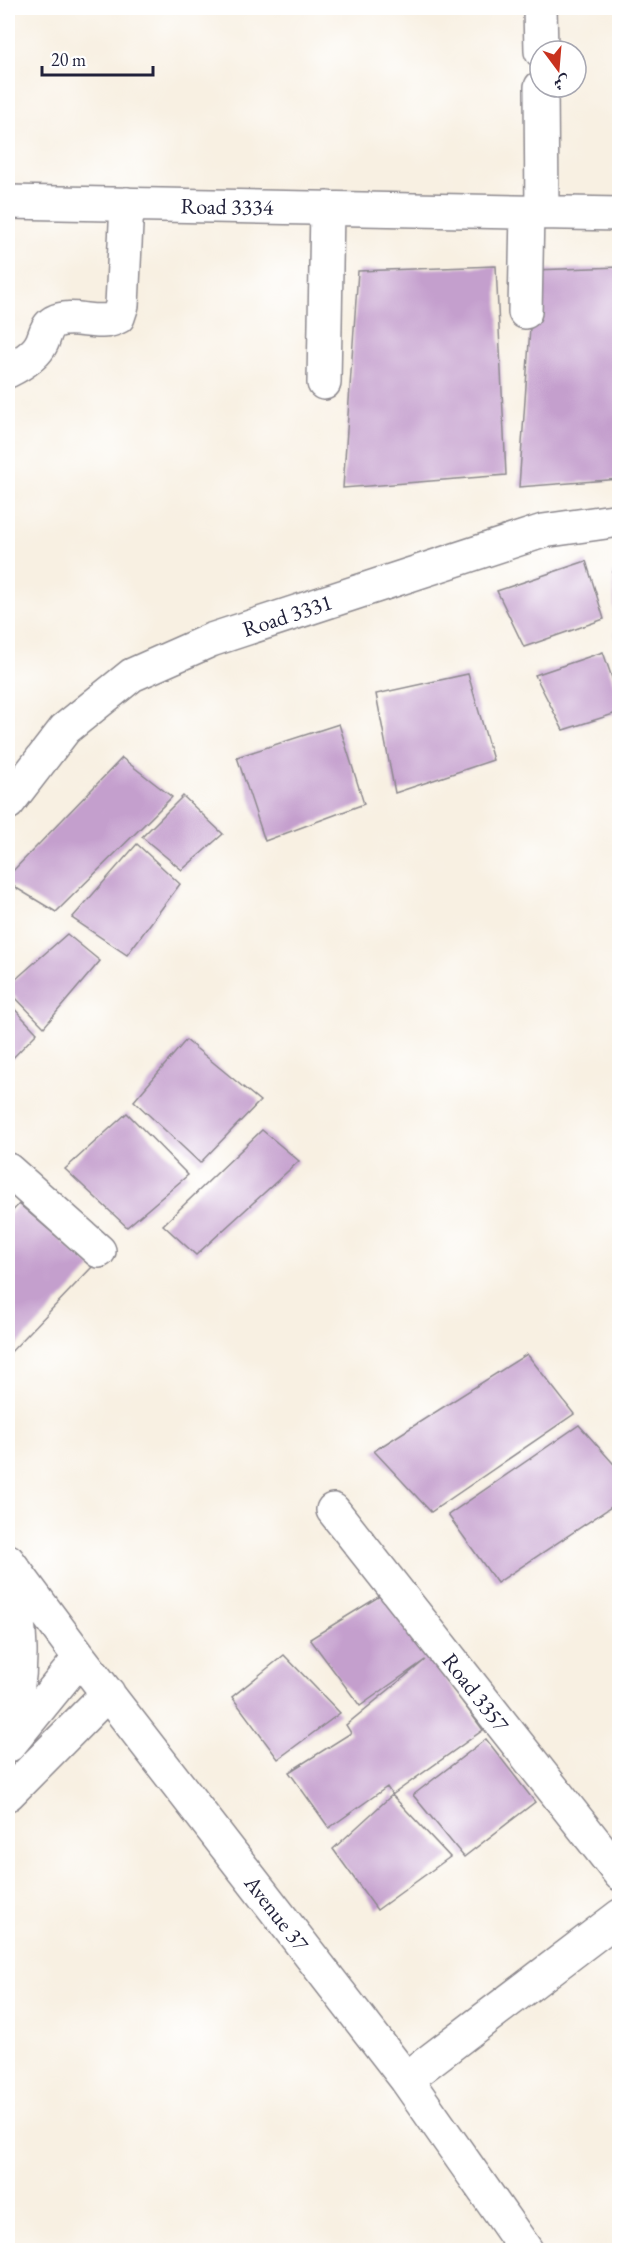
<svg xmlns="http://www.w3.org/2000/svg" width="627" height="2258" viewBox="0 0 627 2258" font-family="'EB Garamond',Amiri,serif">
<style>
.building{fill:#c49fcd}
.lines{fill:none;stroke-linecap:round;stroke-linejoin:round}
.minor-casing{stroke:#8d898e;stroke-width:36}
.minor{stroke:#fff;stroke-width:33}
.labels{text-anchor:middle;stroke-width:4.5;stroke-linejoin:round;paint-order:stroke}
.street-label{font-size:22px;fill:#22223b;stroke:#fff}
</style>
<rect width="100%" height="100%" fill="#fff"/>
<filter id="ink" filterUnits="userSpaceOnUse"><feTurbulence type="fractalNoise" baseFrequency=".0167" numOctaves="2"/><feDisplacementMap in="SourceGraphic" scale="12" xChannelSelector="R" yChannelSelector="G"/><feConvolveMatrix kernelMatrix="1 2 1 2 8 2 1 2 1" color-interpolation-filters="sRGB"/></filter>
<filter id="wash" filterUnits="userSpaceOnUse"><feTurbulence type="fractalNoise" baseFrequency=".008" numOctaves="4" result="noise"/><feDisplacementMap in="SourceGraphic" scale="24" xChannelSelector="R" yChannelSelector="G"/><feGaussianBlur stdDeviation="1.35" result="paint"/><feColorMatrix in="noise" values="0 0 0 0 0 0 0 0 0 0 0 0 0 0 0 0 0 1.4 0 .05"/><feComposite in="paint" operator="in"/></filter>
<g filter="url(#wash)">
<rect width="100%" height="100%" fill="#f8f0e2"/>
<g id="blocks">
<!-- building -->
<path class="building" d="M496,266L506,475L343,488L358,271Z
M620,267V479L519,487L534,270Z
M586,561L604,619L524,647L497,591Z
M613,572H620V654H616Z
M603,652L620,701V712L563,730L535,675Z
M468,674L493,760L395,793L376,694Z
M339,724L364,804L265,841L237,757Z
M122,758L172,797L56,912L8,883V876Z
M183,796L223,834L182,870L142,837Z
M137,844L180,884L127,955L72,918Z
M67,934L100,961L44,1027L8,990V986Z
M8,1002L37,1033L8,1063Z
M186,1040L260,1101L200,1163L134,1101Z
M127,1113L188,1175L127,1227L65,1169Z
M262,1130L299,1161L196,1255L163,1225Z
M19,1204L92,1267L8,1355V1216Z
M527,1354L574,1414L431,1512L374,1451Z
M579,1425L620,1471V1501L497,1583L448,1515Z
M383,1594L483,1730L392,1795L387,1787L329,1828L289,1772L351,1733L346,1725L425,1660L360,1706L310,1639Z
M284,1655L340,1713L278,1759L232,1697Z
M486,1739L535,1802L464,1857L413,1795Z
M392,1795L450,1857L377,1910L333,1849Z"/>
</g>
</g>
<g filter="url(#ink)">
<use href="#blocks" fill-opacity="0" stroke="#8d898e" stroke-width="1.5"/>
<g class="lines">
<!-- minor casing -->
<g class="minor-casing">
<path id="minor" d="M540,8L541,51
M541,87L542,212
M8,202L620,214
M525,312L527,212
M8,371C18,366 34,356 40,346C46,337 44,328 54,322C73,312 99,328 118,317L122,305L127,204
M324,383L327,208
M8,803L65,729L132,675L211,640L543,531L620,520
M8,1170L99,1251
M333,1510L620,1874
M8,1561L80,1658L406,2079L526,2250
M8,1728C26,1675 22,1624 8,1571
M9,1745L80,1658
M8,1794L108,1693
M406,2079L620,1916"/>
</g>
<!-- minor -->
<use href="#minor" class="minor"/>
</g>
</g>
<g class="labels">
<!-- street labels -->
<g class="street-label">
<text transform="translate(227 206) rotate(1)" y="8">Road 3334</text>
<text transform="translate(287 615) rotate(-18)" y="8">Road 3331</text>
<text transform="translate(476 1692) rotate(52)" y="8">Road 3357</text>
<text transform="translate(277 1913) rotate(52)" y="8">Avenue 37</text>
</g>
</g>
<!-- margin -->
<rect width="627" height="2258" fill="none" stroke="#fff" stroke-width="30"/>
<!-- north arrow -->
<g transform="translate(558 69) rotate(164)"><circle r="28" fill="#ffffff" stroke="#a7a7b1" stroke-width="1.5"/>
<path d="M0-4.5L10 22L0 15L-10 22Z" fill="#c8321e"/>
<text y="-9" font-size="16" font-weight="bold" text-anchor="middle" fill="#22223b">ش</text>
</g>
<!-- scale -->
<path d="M42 66v9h111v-9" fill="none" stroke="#22223b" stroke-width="3"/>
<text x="51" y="66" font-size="18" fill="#22223b" stroke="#ffffff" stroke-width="4.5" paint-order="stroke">20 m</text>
</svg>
